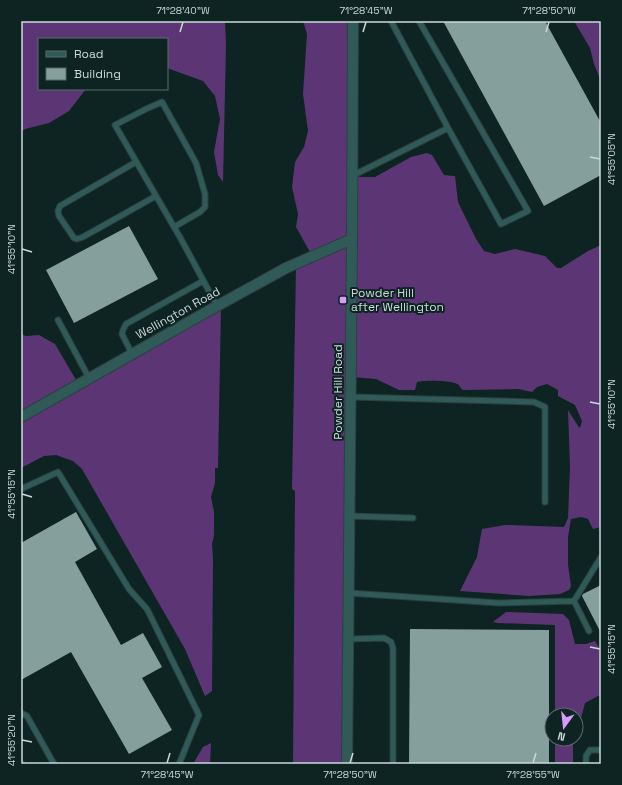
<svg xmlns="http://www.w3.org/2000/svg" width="622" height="785" viewBox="0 0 622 785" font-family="'Space Grotesk',sans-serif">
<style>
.forest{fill:#5c3674}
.building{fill:#859f9d}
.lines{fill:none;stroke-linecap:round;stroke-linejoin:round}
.service-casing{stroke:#2b413f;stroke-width:7}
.minor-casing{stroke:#2b413f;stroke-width:12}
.service{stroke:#305a58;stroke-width:5}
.minor{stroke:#305a58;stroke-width:10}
.ticks{fill:none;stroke:#cbd9d8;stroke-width:1.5}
.poi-dot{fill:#d59cfb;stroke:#0d2422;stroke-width:1.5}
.labels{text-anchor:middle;stroke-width:4;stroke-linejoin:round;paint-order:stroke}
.poi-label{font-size:12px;fill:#cbd9d8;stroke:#0d2422;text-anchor:start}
.street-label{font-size:12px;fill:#cbd9d8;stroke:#0d2422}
.neatline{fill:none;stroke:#cbd9d8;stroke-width:1.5}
.ticks-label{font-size:10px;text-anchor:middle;fill:#cbd9d8}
</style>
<rect width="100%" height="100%" fill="#0d2422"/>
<!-- forest -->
<path class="forest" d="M21,21H225L226,44L223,182L218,175L214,152L220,119L215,96L203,81L167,68V39H39V89H86L69,111L49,123L25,129L21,132Z
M303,21H352L354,177H375L411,157L427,153L432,155L444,175L455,176L458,202L476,239L484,251L495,254L515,249L545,256L557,268H561L588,251L601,245V527L593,529L588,519L581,517L571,519L568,537V565L571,586L569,590L560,594L529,596L460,591L477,557L482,529L505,525L564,527L568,518L570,467L568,410L578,426L580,428L582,421L575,405L558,396V390L547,384L537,387L532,392L518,389L463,390C461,389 460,387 459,385C453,380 424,380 417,382L415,390H399L376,379L352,377L347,764H293L295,491L292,489L296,267L297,260L310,252L296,227L298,214L292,187L295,162L304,147L308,131L303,94L307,34Z
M574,21H601V81L594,64L590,48Z
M221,306L218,468H215V483L211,497L214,512V535L212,544L213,559L212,691L205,696L185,649L82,469L73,461L56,455L44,456L21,468V334L26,336L39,335L55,344L79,385Z
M506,612L563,614L569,620L575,644H586L595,641L601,651V696H598L585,703L580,722L576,732V715H555V625L498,623L493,622Z
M555,739H573V764H555Z
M211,743L210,764H193L203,747Z"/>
<!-- building -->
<path class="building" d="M443,21H545L601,123V175L544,206Z
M129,226L158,279L74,323L46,270Z
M76,512L97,549L75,562L121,645L143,633L162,667L142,678L172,730L129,754L71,652L21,680V543Z
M601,585V633L582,596L583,594Z
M410,629L549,630V764H409Z"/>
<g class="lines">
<!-- service casing -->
<g class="service-casing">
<path id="service" d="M391,21L448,128
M136,162L60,206L58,211L59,216L74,238L77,239L83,237L156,196
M352,176L448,128L501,224L528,211L419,21
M174,227L200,212L205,207V194L196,163L162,102L146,109L115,125L181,239L217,306
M58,320L89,378
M132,354L122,334L123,330L126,324L203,281
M351,397L534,402L545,407V502
M21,489L58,472L129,589L147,609L199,715L179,764
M350,516L413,518
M349,593L499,603L574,601L589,631
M574,601L601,557
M349,639L384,638L391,642L393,648V764
M21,713L27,716L54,764
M21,763L22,764
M586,764V756L590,750H601"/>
</g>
<!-- minor casing -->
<g class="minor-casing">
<path id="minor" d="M21,417L217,306L286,268L352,239
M347,764L352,239L353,21"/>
</g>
<!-- service -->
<use href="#service" class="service"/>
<!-- minor -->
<use href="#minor" class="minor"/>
</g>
<!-- ticks -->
<path class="ticks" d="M180,32L183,22M363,32L366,22M546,32L549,22M590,157L600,159M22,249L32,252M590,402L600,404M22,494L32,497M590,647L600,649M22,740L32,742M167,763L170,753M350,763L353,753M533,763L536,753"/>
<!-- markers -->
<rect class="poi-dot" x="339" y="296" width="8" height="8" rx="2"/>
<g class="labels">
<!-- poi labels -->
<g class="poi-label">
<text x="351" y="297">Powder Hill<tspan x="351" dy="14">after Wellington</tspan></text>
</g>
<!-- street labels -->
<g class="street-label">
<text transform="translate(178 313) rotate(-29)" y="4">Wellington Road</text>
<text transform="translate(338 392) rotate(-90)" y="4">Powder Hill Road</text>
</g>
</g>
<!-- border -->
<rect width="622" height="785" fill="none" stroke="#0d2422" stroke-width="44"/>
<!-- legend -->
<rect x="38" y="38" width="130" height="52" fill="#0d2422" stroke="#596c6b"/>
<rect x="46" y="51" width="20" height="6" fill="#305a58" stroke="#596c6b"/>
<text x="74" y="58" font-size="12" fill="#cbd9d8">Road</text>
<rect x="46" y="68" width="20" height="12" fill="#859f9d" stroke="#596c6b"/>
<text x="74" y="78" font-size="12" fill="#cbd9d8">Building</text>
<!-- north arrow -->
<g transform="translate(564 727) rotate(195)"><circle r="19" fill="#0d2422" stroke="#596c6b"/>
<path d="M0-3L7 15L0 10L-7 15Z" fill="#d59cfb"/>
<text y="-6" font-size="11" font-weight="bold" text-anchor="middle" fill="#cbd9d8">N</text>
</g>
<rect x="22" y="22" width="578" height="741" class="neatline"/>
<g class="ticks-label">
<text x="183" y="14">71°28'40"W</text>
<text x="366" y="14">71°28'45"W</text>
<text x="549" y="14">71°28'50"W</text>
<text transform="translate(611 159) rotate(-90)" y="4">41°55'05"N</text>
<text transform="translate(11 249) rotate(-90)" y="4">41°55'10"N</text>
<text transform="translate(611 404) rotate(-90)" y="4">41°55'10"N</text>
<text transform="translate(11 494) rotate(-90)" y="4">41°55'15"N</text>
<text transform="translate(611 649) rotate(-90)" y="4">41°55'15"N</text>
<text transform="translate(11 740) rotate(-90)" y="4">41°55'20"N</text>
<text x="167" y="778">71°28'45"W</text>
<text x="350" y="778">71°28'50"W</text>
<text x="533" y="778">71°28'55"W</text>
</g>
</svg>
